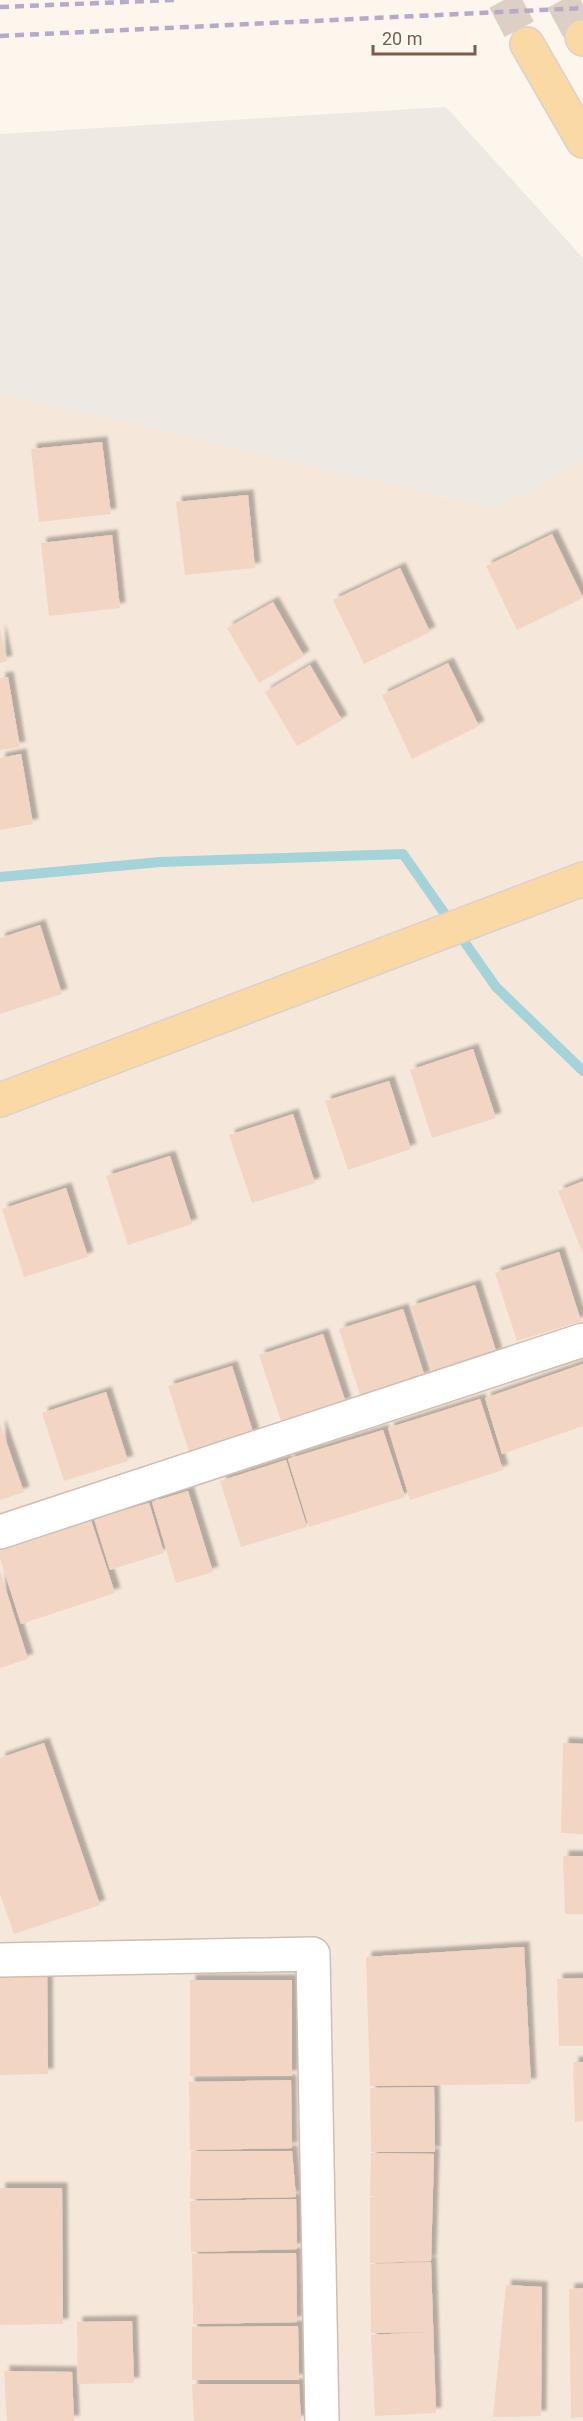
<svg xmlns="http://www.w3.org/2000/svg" width="583" height="2421" viewBox="0 0 583 2421" font-family="Roboto,sans-serif">
<style>
.residential{fill:#f5e8da}
.industrial{fill:#efe9e4}
.lines{fill:none;stroke-linecap:round;stroke-linejoin:round}
.stream{stroke:#a5d3da;stroke-width:10}
.building{fill:#f3d5c3;filter:url(#shadow)}
.major-tunnel{stroke:#dcd0c4;stroke-width:33;stroke-dasharray:33 16;stroke-linecap:butt}
.minor-casing{stroke:#d1beb0;stroke-width:36}
.major-casing{stroke:#dad1cd;stroke-width:36}
.minor{stroke:#fff;stroke-width:33}
.major{stroke:#fbd9a5;stroke-width:33}
.rail{stroke:#b9a8c9;stroke-width:4.5;stroke-dasharray:9 6;stroke-linecap:butt}
</style>
<defs>
<filter id="shadow"><feDropShadow dx="5.5" dy="-5.5" stdDeviation="1.5" flood-color="#0004"/></filter>
</defs>
<rect width="100%" height="100%" fill="#fdf6ec"/>
<!-- residential -->
<path class="residential" d="M0,393L495,509L583,461V2421H0Z"/>
<!-- industrial -->
<path class="industrial" d="M446,107L583,258V461L495,509L0,393V134Z"/>
<g class="lines">
<!-- stream -->
<path class="stream" d="M0,877L160,862L403,854L496,987L583,1071"/>
</g>
<!-- building -->
<path class="building" d="M102,442L111,514L39,522L31,449Z
M248,495L255,568L185,575L176,502Z
M552,534L583,598L517,630L486,566Z
M112,535L120,608L49,616L41,543Z
M400,568L430,632L364,664L333,600Z
M273,602L304,656L259,683L227,628Z
M0,629L7,661L0,663Z
M448,663L479,726L412,759L382,695Z
M310,665L342,720L297,746L265,692Z
M8,677L20,747L0,750V678Z
M21,754L33,824L0,830V758Z
M40,925L62,994L0,1014V938Z
M473,1049L496,1118L432,1138L410,1070Z
M389,1081L411,1149L348,1170L325,1101Z
M293,1114L315,1183L252,1203L229,1135Z
M170,1156L192,1224L128,1245L106,1176Z
M583,1181V1254L558,1191Z
M66,1188L88,1257L24,1277L2,1209Z
M559,1252L581,1321L517,1341L495,1273Z
M475,1285L497,1354L433,1375L411,1306Z
M403,1309L425,1377L361,1398L339,1329Z
M323,1334L346,1403L282,1424L259,1355Z
M583,1364V1426L502,1454L485,1398Z
M232,1366L254,1435L190,1455L168,1386Z
M106,1392L128,1461L64,1481L42,1413Z
M480,1399L503,1470L410,1500L388,1428Z
M0,1424L24,1492L0,1500Z
M383,1430L405,1497L309,1527L288,1459Z
M286,1460L307,1527L241,1547L220,1481Z
M188,1491L213,1572L176,1583L152,1502Z
M149,1503L164,1553L110,1570L94,1519Z
M91,1520L115,1593L21,1624L0,1558V1550Z
M0,1571L28,1659L0,1668Z
M44,1743L100,1905L14,1934L0,1894V1758Z
M563,1743L583,1744V1834L561,1833Z
M563,1856H583V1914H565Z
M524,1947L531,2084L370,2086L366,1957Z
M0,1965H47L48,2074L0,2075Z
M583,1978V2046H559L557,1979Z
M190,1980H292V2076H190Z
M573,2062H583V2121L575,2122Z
M291,2080L292,2148L190,2150L189,2082Z
M434,2087L435,2152H371L370,2088Z
M191,2151H292L296,2197L190,2199Z
M371,2153L434,2154L431,2261L370,2263V2197H382L370,2196Z
M0,2188H62L63,2324L0,2325Z
M296,2199L297,2249L191,2252L190,2201Z
M296,2253L297,2322L193,2324L192,2254Z
M431,2262L436,2413L375,2416L371,2335L427,2332L371,2333L370,2264Z
M506,2285L542,2287L541,2416L493,2417Z
M583,2288V2417L571,2418L569,2289Z
M132,2321L134,2383L78,2384L77,2322Z
M298,2326L299,2380H192V2327Z
M4,2371L72,2372L74,2421H7Z
M192,2384H299L301,2421H194Z"/>
<g class="lines">
<!-- major-tunnel -->
<path class="major-tunnel" d="M504,0L527,44
M562,0L582,37"/>
<!-- minor casing -->
<g class="minor-casing">
<path id="minor" d="M0,1532L583,1340
M0,1960L313,1954L322,2421"/>
</g>
<!-- major casing -->
<g class="major-casing">
<path id="major" d="M582,37L583,39
M527,44L583,141
M0,1100L583,879"/>
</g>
<!-- minor -->
<use href="#minor" class="minor"/>
<!-- major -->
<use href="#major" class="major"/>
<!-- rail -->
<path class="rail" d="M0,7L174,0
M0,36L583,8"/>
</g>
<!-- scale -->
<path d="M373 45v9h102v-9" fill="none" stroke="#7a5c4d" stroke-width="3"/>
<text x="382" y="45" font-size="18" fill="#7a5c4d" stroke="#fffaf3" stroke-width="4.5" paint-order="stroke">20 m</text>
</svg>
